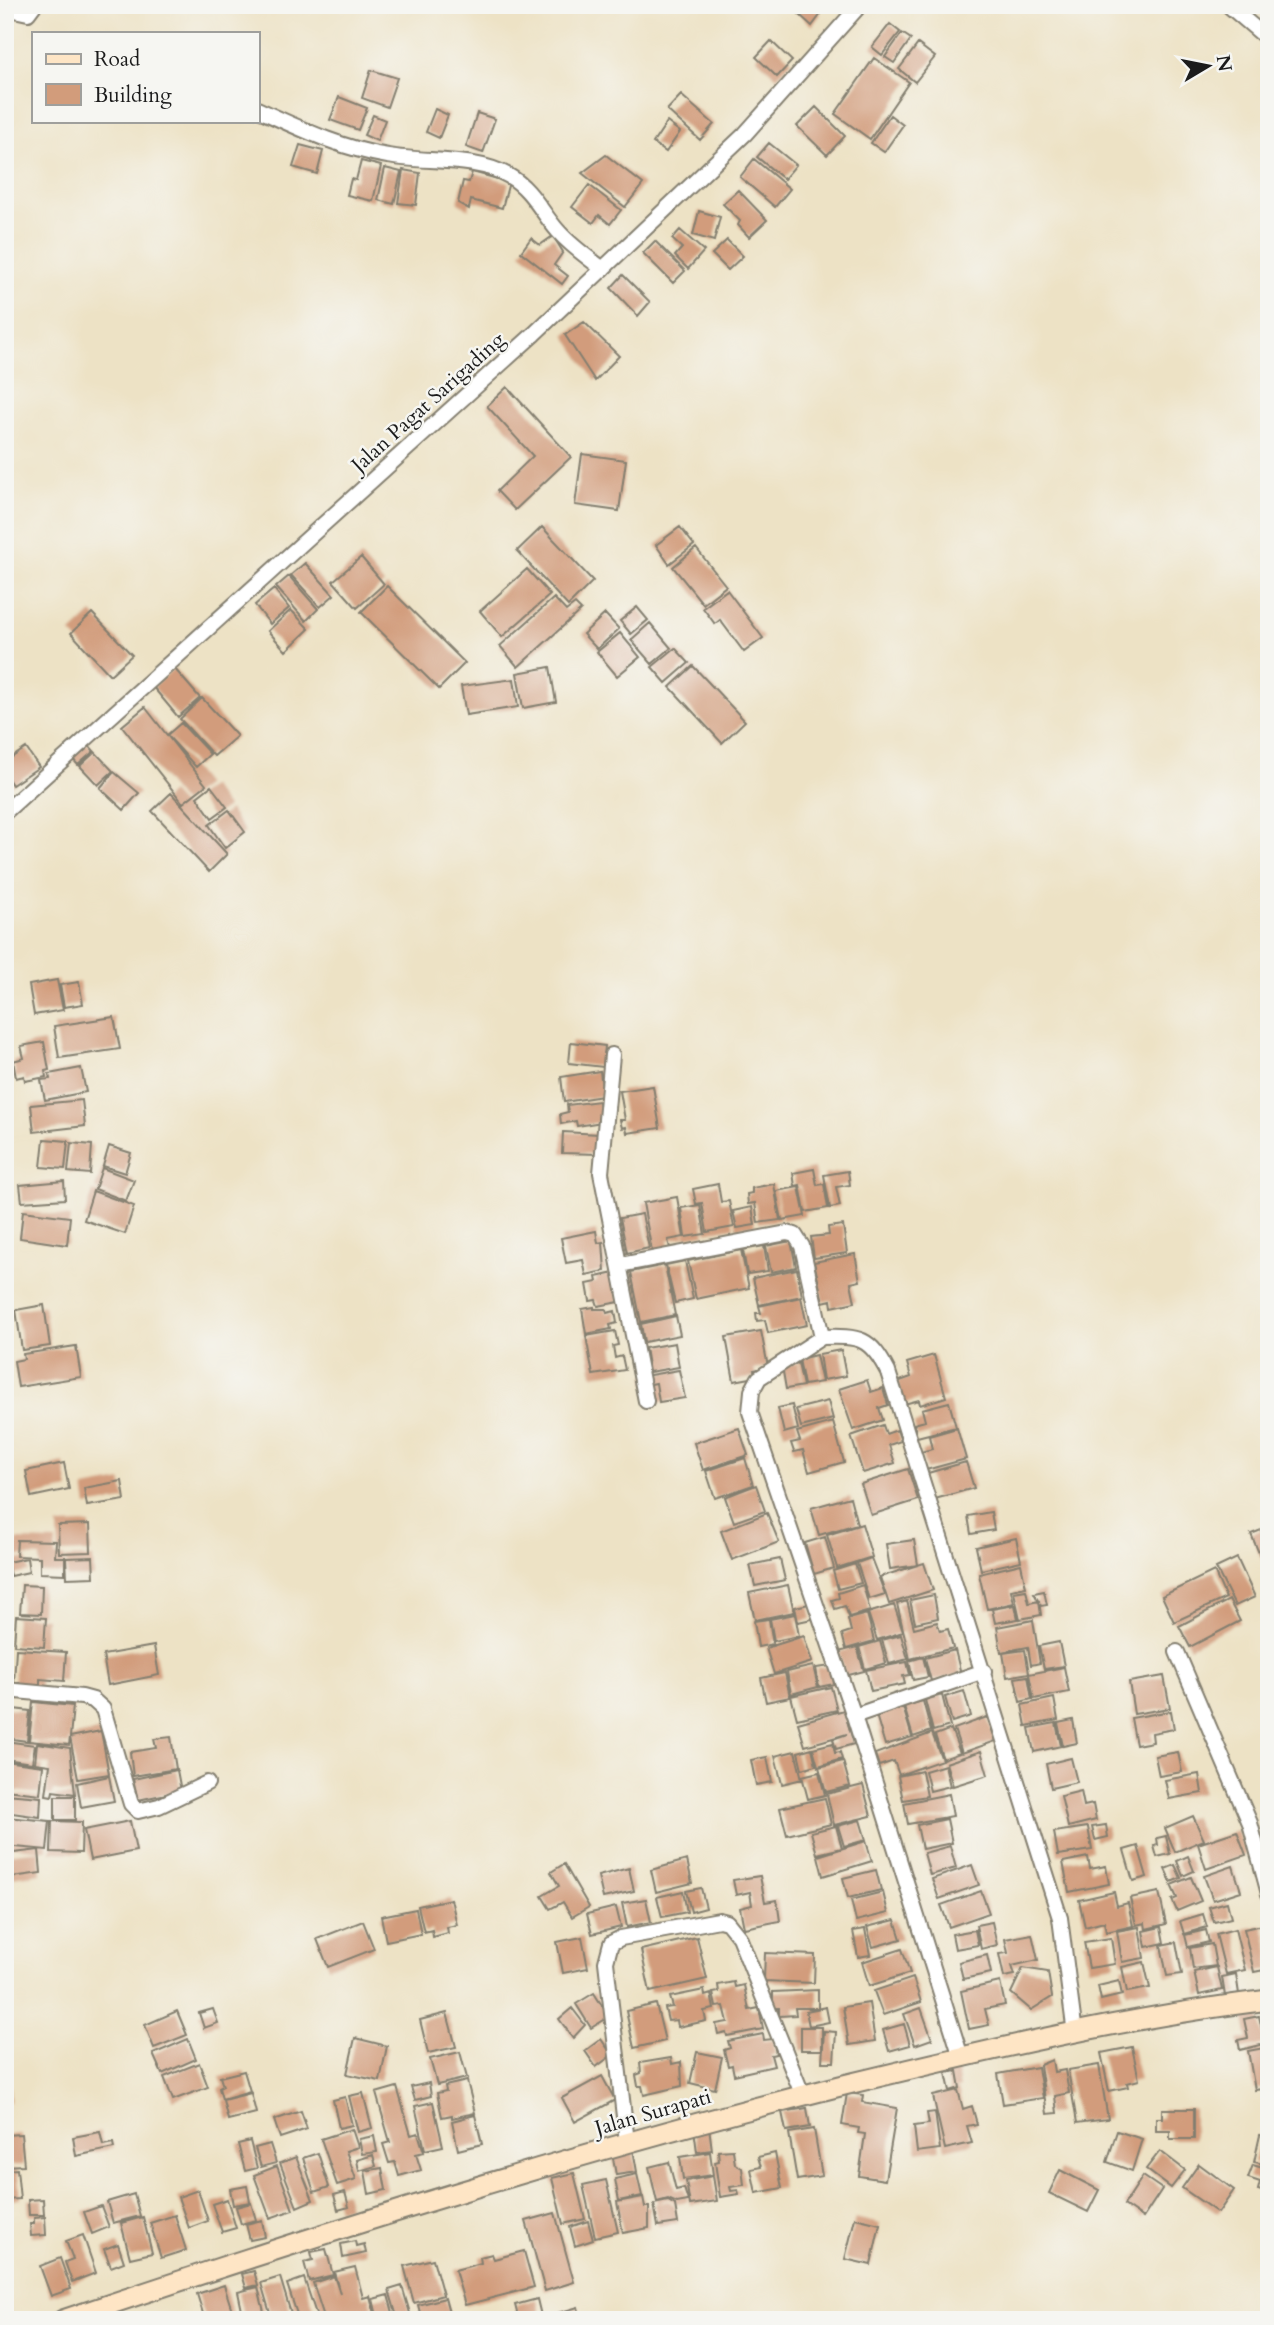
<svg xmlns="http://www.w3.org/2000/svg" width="1274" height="2325" viewBox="0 0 1274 2325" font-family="Cardo,serif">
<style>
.building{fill:#d29c7b}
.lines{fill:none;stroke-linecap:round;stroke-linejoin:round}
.street-casing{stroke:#847f70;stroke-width:18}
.secondary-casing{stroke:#847f70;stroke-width:23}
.street{stroke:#fff;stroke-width:14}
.secondary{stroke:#fee5c5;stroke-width:19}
.labels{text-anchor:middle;stroke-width:5;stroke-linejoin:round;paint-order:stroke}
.street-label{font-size:21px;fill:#1c1c1c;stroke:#f6f6f2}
</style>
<rect width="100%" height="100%" fill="#f6f6f2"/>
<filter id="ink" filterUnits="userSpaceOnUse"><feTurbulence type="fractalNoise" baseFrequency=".0143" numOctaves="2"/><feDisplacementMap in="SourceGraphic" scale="14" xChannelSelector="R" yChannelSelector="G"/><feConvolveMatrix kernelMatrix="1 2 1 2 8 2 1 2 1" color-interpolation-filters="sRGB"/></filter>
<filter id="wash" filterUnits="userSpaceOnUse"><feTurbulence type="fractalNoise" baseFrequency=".00686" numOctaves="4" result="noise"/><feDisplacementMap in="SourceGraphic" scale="28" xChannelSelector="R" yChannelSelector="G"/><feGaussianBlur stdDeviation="1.57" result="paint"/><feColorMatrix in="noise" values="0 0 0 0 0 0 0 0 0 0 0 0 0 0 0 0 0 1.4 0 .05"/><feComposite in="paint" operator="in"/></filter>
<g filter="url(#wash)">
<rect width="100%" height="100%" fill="#ede2c5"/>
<g id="blocks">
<!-- building -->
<path class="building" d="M789,5H810L821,14L812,26Z
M890,24L900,32L882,55L872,47Z
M902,33L911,39L894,63L885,57Z
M771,41L792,61L777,77L756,57Z
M918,44L935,57L915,82L899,69Z
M874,58L909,82L870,139L835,114Z
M371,70L397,78L387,107L362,98Z
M681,95L714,124L700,140L667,110Z
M339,97L367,108L358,130L330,120Z
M816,107L845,136L827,155L797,126Z
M435,109L448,115L439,138L426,132Z
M477,113L495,119L483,153L466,147Z
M373,115L385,120L377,141L364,135Z
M890,115L903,125L884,152L871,143Z
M667,122L680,132L666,152L653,143Z
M769,143L796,165L784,179L757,157Z
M300,145L323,151L317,174L293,167Z
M606,155L643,184L625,207L582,173Z
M754,159L790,189L775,207L740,177Z
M361,161L381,166L373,201L347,195L351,179L356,180Z
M385,168L401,172L394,204L378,200Z
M403,170L420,173L416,205L398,203Z
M472,172L509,182L502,208L471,200L469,209L458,203L463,181L469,182Z
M589,185L621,210L610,224L599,215L593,223L572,207Z
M738,190L767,220L749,237L738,225L740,221L723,204Z
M699,211L720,217L714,241L693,235Z
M680,230L704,251L688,269L675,256L682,248L672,239Z
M553,236L563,252L554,265L568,276L562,284L521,252L531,238L540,245Z
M727,240L743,256L728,270L712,254Z
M655,241L685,271L673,283L643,253Z
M623,275L650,302L638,316L611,288Z
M584,322L619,356L595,381L565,335Z
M507,387L571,457L515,510L497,491L533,456L487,406Z
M582,454L626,460L619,511L575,505Z
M542,527L593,581L568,606L517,551Z
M680,527L694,545L669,564L656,545Z
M696,548L726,586L703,604L673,567Z
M361,557L384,584L357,608L333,581Z
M305,563L334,595L320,607L291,575Z
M527,569L550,595L502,637L480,611Z
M289,576L318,609L306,621L276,587Z
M387,586L465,663L439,689L361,612Z
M274,589L289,608L270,624L255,605Z
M727,590L763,638L744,652L720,620L715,624L703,608Z
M554,598L566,611L575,604L581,610L518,667L500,646Z
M637,607L648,620L631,634L620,621Z
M291,610L309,629L286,651L268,631Z
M92,613L132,655L110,675L71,633Z
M605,614L619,629L597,649L583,634Z
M650,623L671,648L652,664L631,640Z
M620,633L640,657L617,676L597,652Z
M675,648L689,663L666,683L652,667Z
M693,666L745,721L722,743L670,687Z
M550,667L556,702L523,708L517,673Z
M174,668L200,698L178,717L153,687Z
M514,679L518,707L466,715L461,686Z
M202,698L237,736L214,756L180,719Z
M145,707L206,785L183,803L122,726Z
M181,723L210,754L196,767L167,735Z
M87,743L94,751L78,765L71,757Z
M26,748L39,767L12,785L5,774V762Z
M95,752L113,771L98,785L80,766Z
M114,772L139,793L124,810L100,788Z
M211,786L227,807L212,818L197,797Z
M171,793L227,854L209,872L152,811Z
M229,810L245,832L225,848L209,825Z
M57,980L63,1010L34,1015L29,985Z
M79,982L83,1004L64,1007L60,985Z
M114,1017L120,1049L59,1058L54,1026Z
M44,1042L49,1070L45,1071L46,1077L25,1081L24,1076L16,1078L13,1061L24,1058L21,1046Z
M571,1042L605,1046L603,1067L569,1063Z
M81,1068L86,1092L45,1100L41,1080L50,1079L49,1074Z
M600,1071L603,1096L564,1102L561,1077Z
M653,1086L660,1128L627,1133L626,1127L622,1128L620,1120H625L620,1091Z
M82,1100L85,1126L34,1132L31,1105Z
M599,1101L602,1122L577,1126L576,1121L561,1124L560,1114L568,1112L567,1105Z
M563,1132L599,1134L598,1154L562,1153Z
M44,1139L68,1141L65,1169L41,1167Z
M71,1143L92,1145L90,1174L68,1172Z
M109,1146L131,1153L125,1173L103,1166Z
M102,1168L134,1180L126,1201L95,1189Z
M814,1169L817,1185L824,1184L828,1208L805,1212L800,1185L795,1186L793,1173Z
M848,1171L850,1185L836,1187L840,1206L830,1208L824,1175Z
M64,1181L65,1199L22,1202L20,1185Z
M718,1184L721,1202L729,1201L734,1227L707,1232L702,1203L696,1204L693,1189Z
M774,1184L780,1220L758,1223L755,1203L748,1204L747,1194L752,1193V1188Z
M799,1187L805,1216L782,1220L776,1191Z
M93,1191L134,1206L125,1234L84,1220Z
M677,1197L684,1237L668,1240L670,1248L652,1252L643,1203Z
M700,1205L705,1234L685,1237L681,1208Z
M752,1207L755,1225L737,1228L733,1211Z
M23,1211L70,1217L67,1245L20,1238Z
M642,1214L649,1248L627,1253L620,1218Z
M843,1225L847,1253L814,1258L811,1237L829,1235L828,1227Z
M596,1231L598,1243L603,1242L605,1271L586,1275L583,1260L566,1263L561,1238Z
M791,1241L796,1267L771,1272L766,1246Z
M764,1246L768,1271L747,1274L743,1250Z
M741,1250L749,1288L696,1299L688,1261Z
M855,1254L860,1281L851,1283L855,1302L832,1307L831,1300L823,1302L814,1262Z
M685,1261L693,1299L675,1303L666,1265Z
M665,1265L675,1315L641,1322L631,1272Z
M797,1269L802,1296L759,1305L753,1278Z
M614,1273L619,1302L598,1306L596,1300L590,1301L587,1284L597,1282L596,1277Z
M801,1297L807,1325L768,1333L765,1320L757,1321L756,1313H761L759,1306Z
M44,1305L50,1346L22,1350L16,1310Z
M594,1307V1309H606L607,1313L615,1311L617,1323L610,1325L611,1329L586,1334L582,1309Z
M676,1316L680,1335L644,1342L641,1324Z
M615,1331L618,1345L613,1346L615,1358L622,1356L625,1370L593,1375L586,1336Z
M761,1331L768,1367L754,1370L756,1377L734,1381L726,1337Z
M675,1343L679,1367L649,1372L645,1348Z
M76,1346L81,1377L18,1387L14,1361L24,1359L23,1354Z
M841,1350L846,1376L823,1380L819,1354Z
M816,1355L822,1382L804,1385L799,1359Z
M934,1355L946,1397L920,1405L919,1400L904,1404L897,1382L911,1377L907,1363Z
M798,1363L803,1386L786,1389L782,1366Z
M679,1370L685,1398L659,1402L656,1383L646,1385L644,1376Z
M867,1380L871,1392L883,1388L888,1405L879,1408L883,1420L853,1430L839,1389Z
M828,1401L833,1419L801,1427L796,1409Z
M949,1402L956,1427L917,1437L914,1424L925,1421L922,1409Z
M792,1405L798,1429L784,1433L778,1408Z
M833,1422L844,1462L809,1472L803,1450L794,1452L791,1443L800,1441L797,1432Z
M883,1425L886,1434L897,1430L901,1441L889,1445L895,1463L863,1473L851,1436Z
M739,1428L748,1455L703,1470L694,1443Z
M957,1428L966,1459L926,1470L921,1452L932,1449L929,1436Z
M745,1458L753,1485L715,1498L706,1471Z
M966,1462L974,1488L935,1499L928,1473Z
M64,1463L69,1489L31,1497L26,1471Z
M908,1469L918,1500L871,1515L861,1484Z
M122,1481L125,1500L87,1506L84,1488Z
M756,1485L765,1511L734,1522L725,1497Z
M850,1497L857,1524L819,1535L811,1508Z
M991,1512L994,1530L971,1534L968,1516Z
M767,1513L779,1542L732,1560L721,1531Z
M90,1524L91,1552L59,1553L58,1525Z
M862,1524L872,1557L837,1568L827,1535Z
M1269,1527V1577L1251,1534Z
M825,1537L834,1568L814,1574L805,1543Z
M1016,1538L1021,1561L981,1570L976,1547Z
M17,1540L56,1541L55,1557H65V1574L40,1573V1557L16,1556Z
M914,1540L918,1565L890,1569L886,1544Z
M93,1557L94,1577L67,1578L66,1558Z
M27,1558L29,1572L10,1576L7,1562Z
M871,1558L885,1594L869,1599L857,1563Z
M1237,1558L1255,1597L1235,1606L1216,1568Z
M780,1559L785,1580L755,1586L750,1565Z
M924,1563L933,1590L889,1604L880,1577Z
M855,1564L861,1583L838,1589L833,1571Z
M1021,1564L1026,1587L1011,1590L1014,1603L987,1609L979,1574Z
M1214,1571L1226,1598L1174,1622L1162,1596Z
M22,1585L42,1586L41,1614L20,1613Z
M788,1585L794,1612L755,1620L749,1593Z
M863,1585L870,1611L849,1617L845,1606L835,1609L832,1600L839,1598L838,1593Z
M1026,1590L1029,1603L1039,1601L1041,1615L1020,1619L1014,1592Z
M1044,1591L1047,1605L1041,1606L1034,1593Z
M934,1595L938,1618L915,1623L910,1600Z
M1229,1600L1240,1621L1190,1647L1179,1626Z
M907,1601L914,1628L937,1622L940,1631L948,1629L953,1648L910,1659L897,1604Z
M809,1604L812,1619L798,1622L795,1607Z
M894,1605L903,1632L877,1640L868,1613Z
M1015,1605L1018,1619L995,1623L992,1609Z
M795,1614L799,1636L774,1641L770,1619Z
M867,1614L874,1641L846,1649L842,1634L851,1631L848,1619Z
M16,1616L46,1618L44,1647L14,1645Z
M769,1619L773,1644L758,1647L754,1621Z
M1033,1620L1040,1663L1031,1665L1028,1647L1001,1652L997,1627Z
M901,1635L908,1659L889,1664L882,1640Z
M804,1636L812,1662L774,1674L766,1648Z
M880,1641L886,1663L865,1669L859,1647Z
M1059,1642L1064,1666L1044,1669L1039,1646Z
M154,1646L159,1675L108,1685L103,1655Z
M857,1647L864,1671L845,1676L839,1652Z
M16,1649L66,1652L64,1681L40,1679V1688L19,1686V1683H14Z
M955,1650L961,1674L931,1681L925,1658Z
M1025,1650L1029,1673L1007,1677L1003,1653Z
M923,1657L928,1677L913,1680L909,1661Z
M907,1662L910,1675L903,1676L905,1684L871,1691L866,1670Z
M813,1666L818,1687L791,1694L787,1672Z
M831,1666L834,1684L819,1687L816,1668Z
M1064,1667L1069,1692L1034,1699L1029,1674Z
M785,1673L790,1697L766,1702L761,1678Z
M1028,1676L1032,1699L1020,1702L1015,1678Z
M1164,1676L1170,1708L1134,1714L1129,1682Z
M831,1687L837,1710L797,1719L791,1696Z
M964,1691L971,1716L952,1722L945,1697Z
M942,1695L950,1726L933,1731L925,1700Z
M1054,1698L1058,1720L1026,1726L1022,1705Z
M923,1701L931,1731L913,1737L904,1706Z
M33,1702L73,1706L70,1737L101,1731L109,1774L78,1779L70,1737L69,1745L29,1741Z
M903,1707L912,1737L885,1745L876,1715Z
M5,1708L30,1711L27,1741L5,1738Z
M844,1710L854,1744L836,1749L833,1739L847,1734L805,1746L798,1723Z
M1171,1711L1174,1729L1152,1733L1153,1742L1136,1745L1131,1718Z
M987,1717L996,1741L962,1753L954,1729Z
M1073,1720L1077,1743L1063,1746L1058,1723Z
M1056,1723L1061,1746L1034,1752L1029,1728Z
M951,1729L960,1753L943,1759L935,1735Z
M932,1733L942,1760L899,1775L894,1761L879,1766L875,1754Z
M171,1737L176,1769L133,1776L130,1752L156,1748L154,1739Z
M5,1741L35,1745L32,1763L5,1759Z
M37,1743L70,1748L75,1794L53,1791L52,1796L46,1795L50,1765L35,1763Z
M833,1743L835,1753L840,1752L842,1759L818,1766L813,1748Z
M812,1748L816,1765L802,1769L798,1752Z
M795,1751L802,1779L782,1784L775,1756Z
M981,1751L988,1775L953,1786L946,1763Z
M1178,1752L1182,1772L1159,1776L1155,1756Z
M767,1757L772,1782L756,1785L751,1760Z
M1071,1758L1077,1782L1051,1788L1046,1764Z
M5,1761L43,1766L40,1794L5,1790Z
M843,1761L850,1786L826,1792L819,1767Z
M945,1765L950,1786L930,1791L925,1771Z
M177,1770L181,1791L138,1800L133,1779Z
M922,1771L927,1796L903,1800L898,1776Z
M819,1772L825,1795L808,1799L802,1776Z
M1199,1774L1202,1793L1169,1799L1165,1780Z
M109,1776L114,1801L81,1807L77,1783Z
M863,1785L871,1816L834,1825L827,1794Z
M1081,1791L1084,1806L1093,1804L1096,1820L1068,1827L1061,1796Z
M5,1794L41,1797L40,1817L5,1812Z
M949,1794L953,1816L908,1824L904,1803Z
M55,1796H75V1820H55Z
M825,1798L831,1824L787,1835L780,1808Z
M1193,1816L1204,1840L1175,1852L1165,1828Z
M5,1817L50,1821L47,1850L5,1846Z
M947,1819L952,1843L922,1849L917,1825Z
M860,1820L866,1840L844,1846L838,1826Z
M52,1821L82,1822L81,1853L51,1852Z
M130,1821L136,1851L90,1860L84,1830Z
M1106,1825L1108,1837L1095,1840L1092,1827Z
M836,1826L842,1848L817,1854L811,1832Z
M1088,1827L1092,1850L1058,1855L1054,1832Z
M1237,1831L1246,1855L1206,1869L1198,1844Z
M1166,1836L1170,1854L1157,1857L1154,1846L1158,1845L1157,1838Z
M866,1841L872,1861L823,1876L818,1856Z
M950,1846L956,1868L930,1875L924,1853Z
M1138,1846L1147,1877L1133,1881L1124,1850Z
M39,1850L41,1873L5,1878V1854Z
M1188,1856L1194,1871L1183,1876L1177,1861Z
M1088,1857L1090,1869L1106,1866L1109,1884L1069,1892L1063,1862Z
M687,1860L692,1883L656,1892L651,1870Z
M564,1864L589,1907L572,1917L563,1902L550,1909L542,1896L559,1886L551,1872Z
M972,1865L979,1885L939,1899L932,1879Z
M1175,1865L1181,1878L1171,1882L1165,1869Z
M1233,1866L1241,1891L1213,1900L1204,1876Z
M629,1868L634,1891L603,1898L598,1876Z
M876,1870L881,1890L848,1898L843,1878Z
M760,1876L765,1902L777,1900L780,1921L744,1928L740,1908L752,1905L750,1892L736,1895L733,1880Z
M1191,1877L1201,1901L1177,1911L1172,1900L1177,1898L1171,1885Z
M701,1888L706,1908L691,1912L686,1891Z
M683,1891L687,1912L662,1917L657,1897Z
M981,1891L989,1913L949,1927L941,1905Z
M883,1892L888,1913L856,1921L851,1900Z
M1114,1892L1117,1906L1128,1903L1133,1926L1106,1932L1104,1922L1085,1927L1079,1900Z
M1159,1892L1166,1924L1146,1929L1145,1923L1136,1925L1130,1898Z
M451,1899L457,1925L447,1927L448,1933L433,1937L432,1930L424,1932L418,1906Z
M646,1899L651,1922L627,1927L622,1903Z
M1227,1902L1231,1918L1214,1922L1209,1907Z
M616,1907L621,1927L592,1934L587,1914Z
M416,1909L421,1934L386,1941L381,1916Z
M1203,1914L1207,1927L1184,1934L1180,1921Z
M895,1920L901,1939L873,1947L867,1927Z
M363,1921L374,1949L328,1967L317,1939Z
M992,1922L997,1945L981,1949L976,1925Z
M1263,1925L1269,1951V1969L1254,1972L1244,1929Z
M1139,1927L1144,1958L1122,1962L1117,1931Z
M1161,1927L1164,1943L1146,1947L1143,1931Z
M865,1929L870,1955L858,1957L853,1931Z
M1235,1929L1245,1970L1226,1974L1216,1934Z
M975,1930L978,1945L955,1949L952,1934Z
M1206,1930L1209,1942L1188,1947L1185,1935Z
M1032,1934L1038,1960L1012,1966L1015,1975L1004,1977L999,1954L1008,1953L1005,1939Z
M582,1937L588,1968L563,1973L557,1942Z
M697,1937L707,1979L650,1992L641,1950Z
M1111,1938L1115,1964L1089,1968L1084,1942Z
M1176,1942L1182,1974L1167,1976L1161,1945Z
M1212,1944L1216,1966L1193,1969L1190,1948Z
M902,1949L910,1973L869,1986L862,1962Z
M765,1953L815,1955L814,1983L764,1981Z
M987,1955L991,1973L963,1979L959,1962Z
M1144,1962L1150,1988L1127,1992L1122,1967Z
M1217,1967L1222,1990L1199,1995L1194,1972Z
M1023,1968L1048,1972L1052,1997L1031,2010L1011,1993Z
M1236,1974L1239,1994L1225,1996L1222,1977Z
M913,1978L921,2002L883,2015L874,1991Z
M1119,1981L1122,1995L1101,2000L1098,1986Z
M734,1982L735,1987L744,1985L749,2010L759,2008L763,2029L727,2036L726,2032L718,2034L716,2024L728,2022L724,2006L716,2007L713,1993L719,1992L718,1985Z
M1000,1982L1005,2005L985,2009L989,2025L969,2029L961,1991Z
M704,1990L705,1996L711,1994L714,2009L704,2011L706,2021L678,2027L677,2020L668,2021L665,2008L673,2007L670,1997Z
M818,1990V2008H795L796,2015L779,2016V2008H773V1992Z
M594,1993L609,2017L591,2028L576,2004Z
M869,2003L875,2041L849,2045L843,2007Z
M656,2004L665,2041L634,2048L626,2011Z
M826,2007L829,2022L809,2026L806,2011Z
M572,2008L585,2025L573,2038L559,2019Z
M921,2008L932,2039L915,2045L904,2014Z
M213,2009L218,2023L204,2028L199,2013Z
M177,2011L187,2035L154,2048L145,2025Z
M447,2013L456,2047L428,2053L420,2020Z
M1259,2016L1265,2044L1240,2050L1238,2040L1248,2038L1244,2019Z
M904,2024L910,2045L889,2051L883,2030Z
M801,2027H822V2050H801Z
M824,2031L836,2032L834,2062H822Z
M763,2034L764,2040L773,2039L776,2054L771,2055L774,2066L734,2075L732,2065L728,2066L724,2050L730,2048L728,2041Z
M355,2038L387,2046L380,2081L347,2074Z
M188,2039L196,2059L162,2074L153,2054Z
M601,2039L612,2055L596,2067L585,2051Z
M1132,2047L1139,2080L1127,2083L1128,2087L1109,2091L1101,2053Z
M1269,2047V2088L1255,2090L1248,2051Z
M460,2052L467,2078L437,2085L430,2059Z
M697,2052L722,2057L715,2089L690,2083Z
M671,2058L672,2064L681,2062L682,2086L644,2095L642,2086H638L636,2075L641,2073L640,2063Z
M1052,2060L1054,2072L1065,2070L1069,2093L1055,2096L1057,2113L1047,2114L1040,2065Z
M199,2063L208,2087L173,2100L164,2077Z
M1099,2065L1108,2119L1077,2123L1068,2070Z
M1038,2067L1043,2098L1003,2104L998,2074Z
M244,2071L250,2091L222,2099L219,2088L223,2086L220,2077Z
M957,2071L960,2088L950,2091L946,2073Z
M602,2076L615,2100L575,2122L562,2098Z
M5,2077H10V2102H5Z
M467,2081L475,2113L452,2118V2115L442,2117L437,2093L446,2091L445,2086Z
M429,2083L431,2096L415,2100L411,2087Z
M397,2087L411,2135L418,2133L424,2152L416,2154L421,2170L399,2176L395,2162L389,2163L383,2144L390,2142L376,2093Z
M958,2090L963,2109L972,2106L977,2124L967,2126L972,2143L945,2149L933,2096Z
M251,2093L256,2113L228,2120L223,2100Z
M363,2093L372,2128L358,2132L349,2096Z
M847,2093L863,2095L862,2102L897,2108L885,2180L859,2176L865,2134L858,2133L859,2128L842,2125Z
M345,2097L352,2125L339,2128L333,2100Z
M433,2102L443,2146L425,2150L415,2106Z
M807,2108L810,2127L786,2131L782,2112Z
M1162,2109H1194V2139H1170V2131H1156V2118H1162Z
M301,2111L307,2129L280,2138L274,2120Z
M935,2112L940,2149L917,2152L914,2126L929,2124L927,2113Z
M475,2115L482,2144L458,2150L452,2121Z
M709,2127L712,2150L697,2152L694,2129Z
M352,2129L358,2147L346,2151L356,2179L337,2185L321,2139Z
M814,2129L822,2176L797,2180L789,2133Z
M1117,2131L1142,2139L1132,2171L1107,2162Z
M100,2132L103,2145L113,2143L114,2148L76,2156L73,2137Z
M21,2134L24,2165L5,2166V2135Z
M1260,2135L1269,2137V2165L1254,2162Z
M374,2136L377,2152L362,2154L359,2139Z
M250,2141L257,2168L245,2171L238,2144Z
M270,2144L276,2163L261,2167L255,2148Z
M633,2149L637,2172L616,2175L612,2153Z
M733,2150L735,2164L742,2168L744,2185L730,2187L731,2191L738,2190L739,2194L720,2197L715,2162L719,2161L718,2151Z
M1160,2151L1185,2170L1171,2188L1146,2169Z
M710,2152L713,2175L683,2179L680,2157Z
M318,2153L329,2187L314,2192L303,2158Z
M775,2153L782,2188L756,2193L751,2169L761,2167L758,2157Z
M373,2155L376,2166L359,2171L357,2160Z
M296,2157L313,2200L297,2207L280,2163Z
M669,2162L676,2190L684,2188L688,2201L677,2203L668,2199L657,2202L649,2167Z
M1199,2164L1234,2190L1218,2213L1182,2188Z
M1253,2165L1269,2170V2193L1258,2190L1260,2182L1248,2178Z
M277,2166L293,2210L270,2218L254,2175Z
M382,2168L386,2190L369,2194L365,2171Z
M17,2169L20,2199L5,2200V2170Z
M1060,2170L1099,2190L1088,2212L1049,2193Z
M574,2173L585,2219L563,2224L552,2178Z
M637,2174L642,2196L619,2201L615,2179Z
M713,2176L717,2201L690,2205L686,2181Z
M1143,2176L1162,2189L1143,2218L1124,2205Z
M606,2180L618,2232L595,2237L583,2185Z
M247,2186L250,2202L233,2205L230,2189Z
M198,2190L208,2221L189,2228L178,2197Z
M345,2192L349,2207L338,2210L334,2195Z
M134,2194L140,2216L113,2223L107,2202Z
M643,2197L645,2207H649V2228L623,2233L617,2202Z
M43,2199L44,2215H29L28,2200Z
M227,2199L236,2228L222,2232L212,2204Z
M668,2201L675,2205L678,2223L658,2226L654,2204Z
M251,2203L256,2220L241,2224L236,2207Z
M101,2206L109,2227L92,2234L84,2212Z
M555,2213L574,2282L545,2291L526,2221Z
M175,2215L186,2250L161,2258L150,2223Z
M45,2217L46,2235L31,2236L30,2224H34V2218Z
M143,2217L152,2253L130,2258L121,2223Z
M855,2218L880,2224L871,2265L845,2259Z
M262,2220L265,2237L250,2240L246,2224Z
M588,2221L593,2240L575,2246L570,2227Z
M83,2235L96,2273L72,2282L65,2262L73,2259L66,2241Z
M355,2241L356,2246L364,2244L366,2253L343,2258L341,2244Z
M118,2244L124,2262L111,2267L104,2249Z
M326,2249L333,2275L309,2281L304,2262L313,2260L311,2252Z
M524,2251L534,2287L465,2305L455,2270L481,2263L480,2257L492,2254L494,2259Z
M60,2258L71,2289L51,2296L40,2266Z
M433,2259L443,2295L414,2303L404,2266Z
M355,2267L363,2298L370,2296L375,2315L368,2320H325L313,2283L334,2276L340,2294L334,2272Z
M254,2271L258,2285L246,2288L242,2274Z
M280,2277L293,2320H272L261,2283Z
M304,2278L318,2320H299L287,2284Z
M224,2285L235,2320H205L197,2294Z
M402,2286L412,2320H398L389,2290Z
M258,2287L266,2320H244L238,2292Z
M388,2295L395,2320H378L373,2299Z
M445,2298L451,2320H422L418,2305Z
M537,2299L542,2320H519L515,2305Z
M578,2307L581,2320H560L558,2313Z"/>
</g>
</g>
<g filter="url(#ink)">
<use href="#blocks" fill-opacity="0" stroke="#847f70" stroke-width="2"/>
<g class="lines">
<!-- street casing -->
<g class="street-casing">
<path id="street" d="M1228,5L1269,40
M5,8L28,13L34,5
M257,109C299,128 342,149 388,156C426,163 475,156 509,176C532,189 541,212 558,231C571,246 587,257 603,269
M5,812L534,334L745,134L860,5
M612,1055L601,1173L646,1401
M620,1265L787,1233L795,1235L802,1246L822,1337C860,1336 870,1337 888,1372L1060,1918L1075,2034
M822,1337L759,1378L752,1391L750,1412L854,1716L961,2057
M1177,1652L1250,1823L1269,1894
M5,1690L82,1697L93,1700L103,1709L131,1804L138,1811L159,1806L207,1783
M854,1716L984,1671
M627,2142L606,1962L611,1943L621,1938L719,1920L727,1922L739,1937L803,2096"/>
</g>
<!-- secondary casing -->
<g class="secondary-casing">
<path id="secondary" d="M63,2320C321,2233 580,2151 844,2085C984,2051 1126,2017 1269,2000"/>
</g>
<!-- street -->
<use href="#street" class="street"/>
<!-- secondary -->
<use href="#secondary" class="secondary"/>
</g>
</g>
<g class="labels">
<!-- street labels -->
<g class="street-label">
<text transform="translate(428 402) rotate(-42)" y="7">Jalan Pagat Sarigading</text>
<text transform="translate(653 2112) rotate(-16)" y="7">Jalan Surapati</text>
</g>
</g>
<!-- margin -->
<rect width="1274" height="2325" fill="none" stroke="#f6f6f2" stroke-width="28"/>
<!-- legend -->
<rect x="32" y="32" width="228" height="91" fill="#f6f6f2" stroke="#9f9f9c" stroke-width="2"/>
<rect x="46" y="54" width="35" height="10" fill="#fee5c5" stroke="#9f9f9c" stroke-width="2"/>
<text x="94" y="66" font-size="21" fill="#1c1c1c">Road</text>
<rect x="46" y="84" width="35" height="21" fill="#d29c7b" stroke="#9f9f9c" stroke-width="2"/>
<text x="94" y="102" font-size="21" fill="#1c1c1c">Building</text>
<!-- north arrow -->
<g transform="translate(1208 66) rotate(80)" stroke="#f6f6f2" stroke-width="5" paint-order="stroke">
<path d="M0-5L12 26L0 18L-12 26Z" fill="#1c1c1c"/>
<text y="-10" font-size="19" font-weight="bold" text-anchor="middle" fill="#1c1c1c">N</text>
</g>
</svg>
